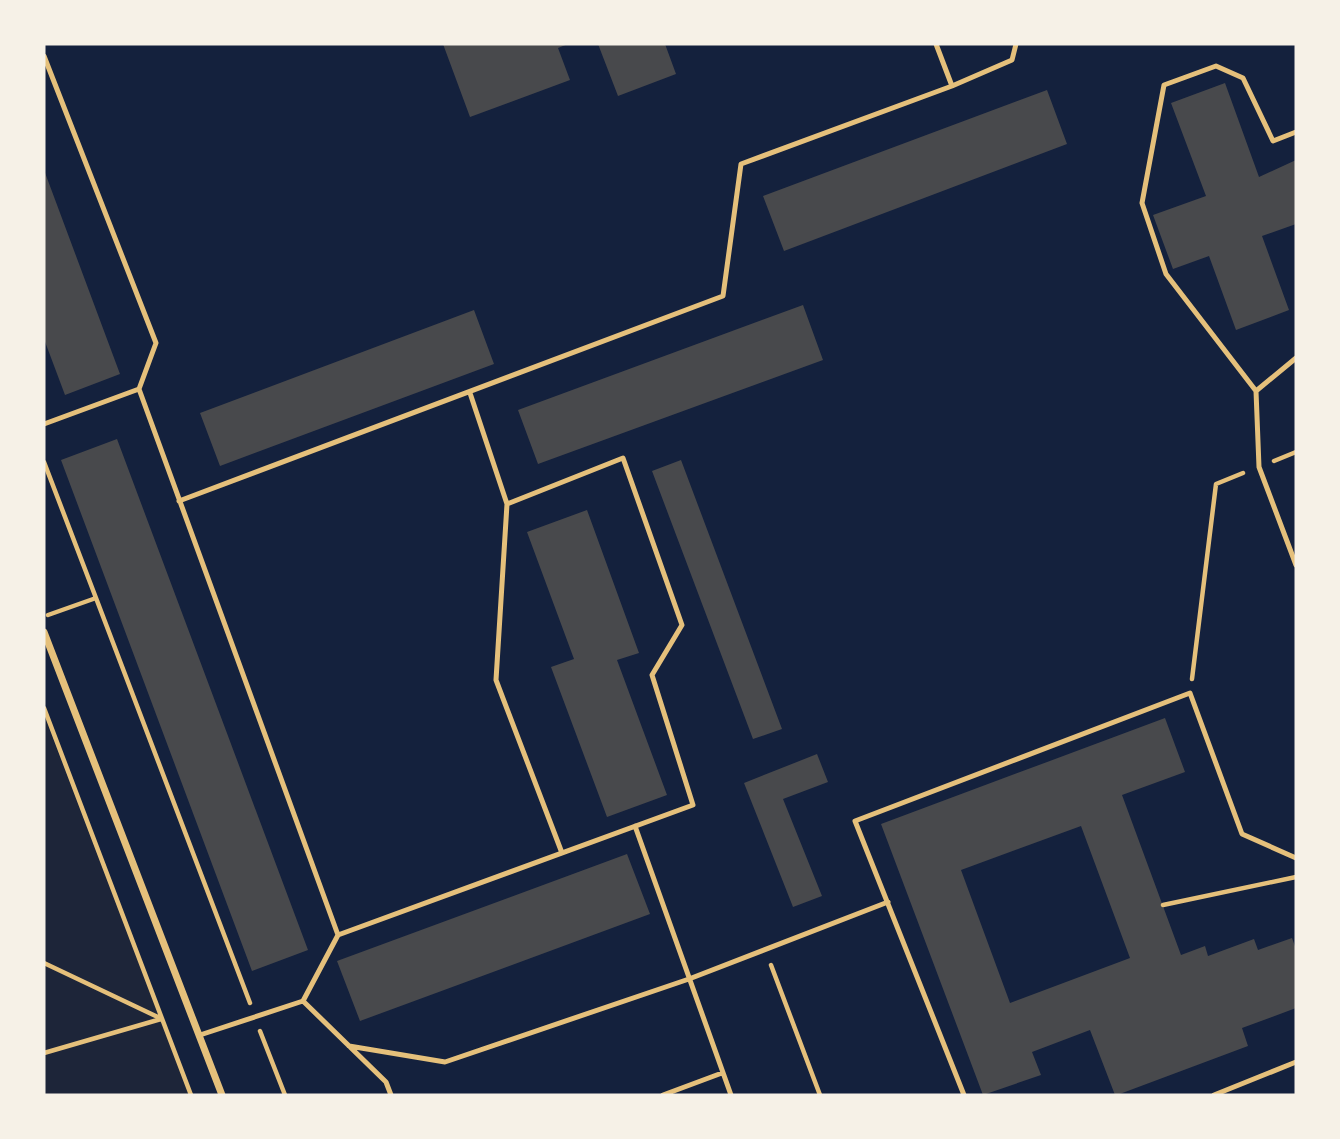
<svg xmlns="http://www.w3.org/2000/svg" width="1340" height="1139" viewBox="0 0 1340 1139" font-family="Roboto,sans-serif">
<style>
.green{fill:#1d2539}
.building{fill:#48494c;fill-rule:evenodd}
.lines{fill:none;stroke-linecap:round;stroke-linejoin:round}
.path{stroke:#e5c07b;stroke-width:4.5}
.service{stroke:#e5c07b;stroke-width:5}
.minor{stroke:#e5c07b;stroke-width:7}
</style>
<rect width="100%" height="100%" fill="#14213d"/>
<!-- green -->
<path class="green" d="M44,716L189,1095H44Z"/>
<!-- building -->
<path class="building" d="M443,44H568L558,48L570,80L470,117Z
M598,44H665L676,74L618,96Z
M1225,83L1259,177L1296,160V224L1262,236L1289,310L1236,330L1209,256L1173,269L1153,215L1206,196L1171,103Z
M1047,90L1067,144L784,251L763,196Z
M44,170L120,374L65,395L44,339Z
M803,305L823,360L538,464L518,410Z
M474,310L494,364L220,466L200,413Z
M117,439L308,950L252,971L61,460Z
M681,460L782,729L753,739L652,471Z
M587,510L639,653L617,660L667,795L607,817L551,667L574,659L527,532Z
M1165,718L1185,772L1122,795L1181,955L1205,946L1208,956L1254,939L1258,950L1292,938L1296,949V1008L1242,1028L1248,1046L1117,1095H1115L1090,1030L1032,1052L1041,1075L983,1095L881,824ZM1081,826L1130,958L1010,1003L961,870Z
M817,754L828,782L783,799L822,896L793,907L744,783Z
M627,854L650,914L360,1021L337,961Z"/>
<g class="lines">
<!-- path -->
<path class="path" d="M1274,461L1296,452
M44,462L96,598L48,615
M96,598L250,1003
M1192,679L1216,484L1243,473
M44,708L191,1095
M1163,905L1296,877
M44,963L162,1019
M771,965L820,1095
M260,1031L285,1095
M44,1053L161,1019"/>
<!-- service -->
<path class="service" d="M936,44L952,86
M44,56L156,343L139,389L338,935
M1296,132L1273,141L1243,78L1216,66L1164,85L1142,203L1166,274L1256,391L1259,467L1296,565
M1256,391L1296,358
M470,393L507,504L496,680L562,853
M44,424L139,389
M179,501L723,296L741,164L952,86L1012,60L1016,44
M635,826L731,1095
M303,1001L386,1082L391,1095
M200,1035L303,1001L338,935L693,805L652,675L682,625L623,458L507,504
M349,1046L445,1062L689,979L888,902
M663,1095L722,1073
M964,1095L855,821L1190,693L1242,834L1296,858
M1214,1095L1296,1062"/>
<!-- minor -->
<path class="minor" d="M44,632L222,1095"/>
</g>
<!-- border -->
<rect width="1340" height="1139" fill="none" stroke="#f6f1e7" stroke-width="91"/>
</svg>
